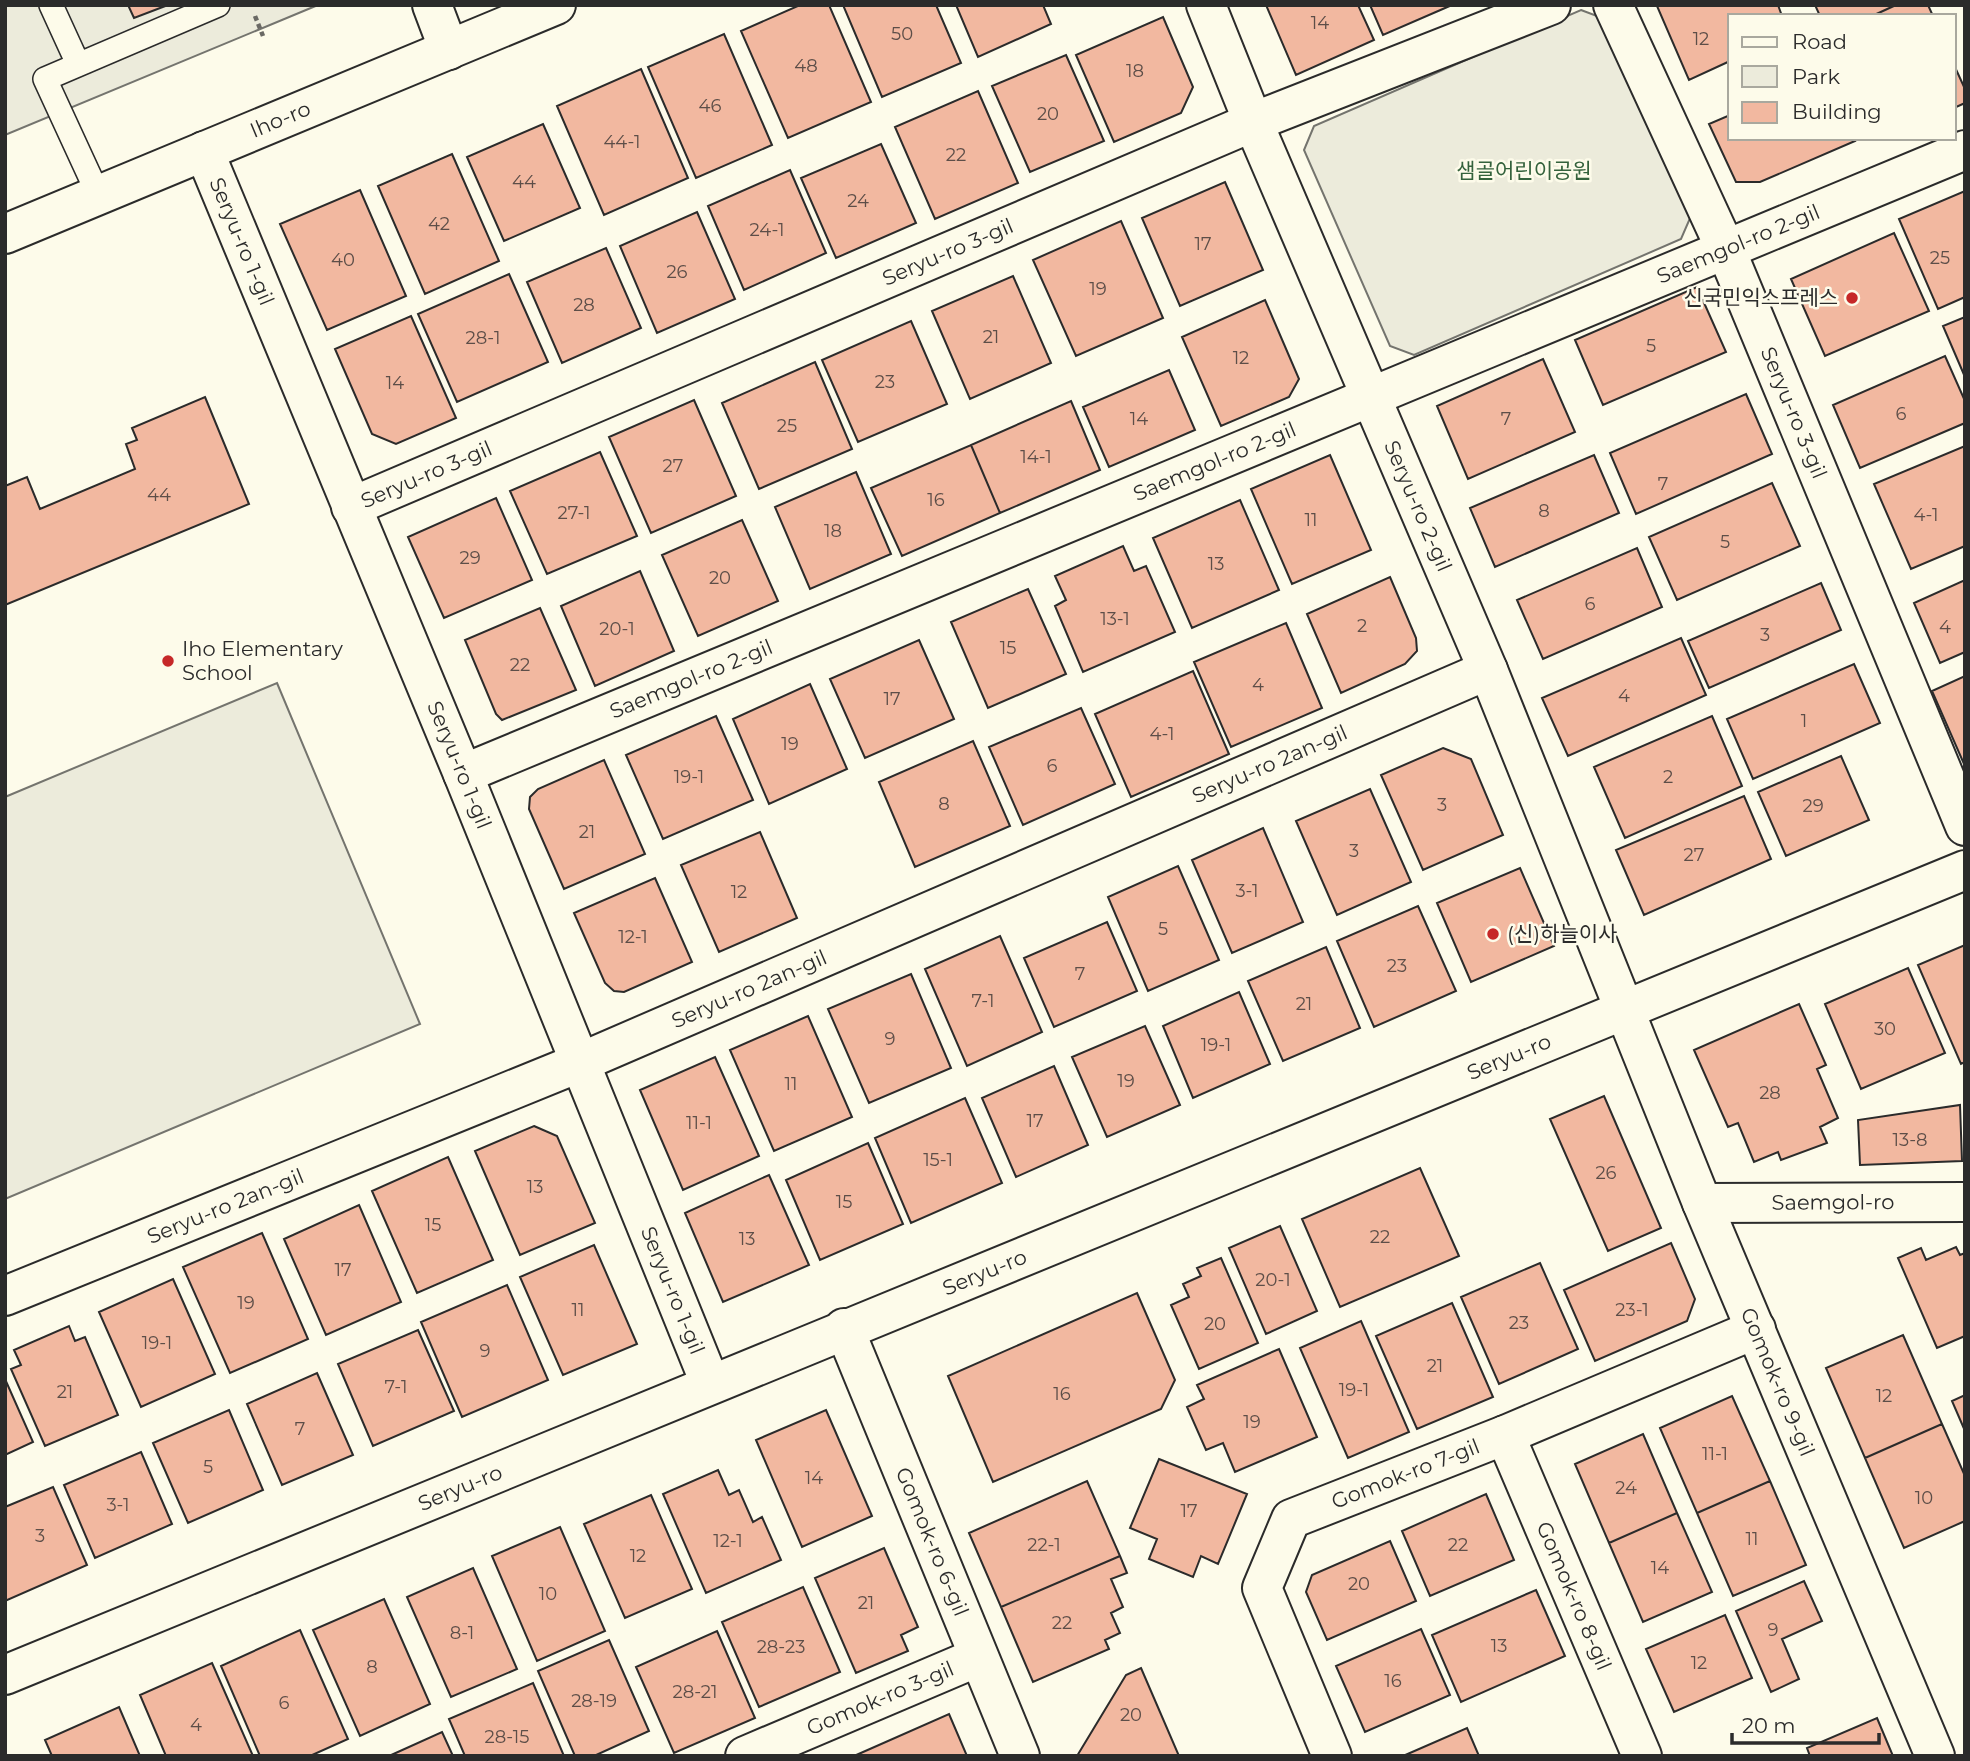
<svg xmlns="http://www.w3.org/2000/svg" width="1970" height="1761" viewBox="0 0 1970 1761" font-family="Montserrat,'Noto Sans KR',sans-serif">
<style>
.green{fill:#ecebdb;stroke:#74746e;stroke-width:2}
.building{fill:#f2b8a0;stroke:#2b2b2b;stroke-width:2}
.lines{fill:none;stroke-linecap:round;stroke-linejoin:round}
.lane-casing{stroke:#2b2b2b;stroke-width:26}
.street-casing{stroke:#2b2b2b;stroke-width:42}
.secondary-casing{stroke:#2b2b2b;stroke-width:42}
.path{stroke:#6a6964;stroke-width:4.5;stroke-dasharray:5 3.5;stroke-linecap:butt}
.lane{stroke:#fdfbea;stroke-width:23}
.street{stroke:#fdfbea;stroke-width:38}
.secondary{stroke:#fdfbea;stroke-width:38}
.poi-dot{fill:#c62828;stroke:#fdfbea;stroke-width:2.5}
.labels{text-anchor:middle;stroke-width:5;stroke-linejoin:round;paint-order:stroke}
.number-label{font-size:18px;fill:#5d4e48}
.street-label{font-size:21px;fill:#2b2b2b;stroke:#fdfbea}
.park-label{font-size:21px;fill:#34623c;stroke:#fdfbea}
.poi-label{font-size:21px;fill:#2b2b2b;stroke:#fdfbea;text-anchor:start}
</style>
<rect width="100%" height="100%" fill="#fdfbea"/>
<!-- green -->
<path class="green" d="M5,5H318L5,135Z
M1581,10L1605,19L1691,216L1681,239L1414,355L1390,346L1304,150L1314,126Z
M277,683L420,1024L5,1199V797Z"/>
<!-- building -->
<path class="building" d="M128,5H168L134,18Z
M800,5H829L871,102L788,138L741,31Z
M843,5H936L961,63L882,97Z
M956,5H1043L1051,24L978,57Z
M1266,5H1358L1374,40L1296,75Z
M1370,5H1452L1383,35Z
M1778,5L1782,16H1730V61L1689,80L1657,6Z
M1815,5H1896L1872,16H1820Z
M1896,5H1928L1933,16H1872Z
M1163,17L1193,87L1181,113L1114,142L1076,55Z
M724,34L772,145L696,178L648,67Z
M1066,55L1104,141L1030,172L992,86Z
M1954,65L1965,89V103L1954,108Z
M641,69L688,178L604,215L557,106Z
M978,91L1018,183L935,219L895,127Z
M1730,115V138H1853L1855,141L1760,182H1736L1709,124Z
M543,124L580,208L504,241L467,157Z
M881,144L916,223L836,258L801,178Z
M452,154L499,261L425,294L378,186Z
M790,170L826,253L744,290L708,206Z
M1225,182L1263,270L1180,306L1142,218Z
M360,190L406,296L327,330L280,224Z
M1965,191V297L1938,309L1899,219Z
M697,212L735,299L657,333L620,246Z
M1121,221L1163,318L1076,356L1033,260Z
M1894,233L1929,311L1825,356L1791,279Z
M606,248L641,328L562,363L527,282Z
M509,274L548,362L457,402L418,314Z
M1013,276L1051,363L970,399L932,311Z
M1697,287L1726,352L1603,405L1575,340Z
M1265,300L1299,379L1289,397L1221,426L1182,337Z
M411,316L456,418L396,444L372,434L335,349Z
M1965,317V377L1943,326Z
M911,321L947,404L858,442L822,360Z
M1945,356L1965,401V423L1860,468L1833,405Z
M1543,359L1575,432L1468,479L1437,406Z
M815,362L852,449L759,489L722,403Z
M1169,370L1195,430L1109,467L1083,407Z
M1746,394L1772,454L1636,514L1610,453Z
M205,397L249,504L5,605V486L27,477L40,509L135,469L126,444L137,440L132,428Z
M694,400L736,496L651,533L609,437Z
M1071,401L1100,470L1000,513L971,445Z
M971,445L1000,513L902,556L871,488Z
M1965,446V546L1911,569L1874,484Z
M600,452L637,536L547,574L510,491Z
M1330,455L1371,550L1292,584L1251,489Z
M1594,455L1619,513L1495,567L1470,508Z
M856,472L891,554L810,589L775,507Z
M1772,483L1800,546L1677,600L1649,537Z
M496,498L532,580L444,618L408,537Z
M1240,500L1279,590L1192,628L1153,538Z
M742,520L778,601L698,636L662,555Z
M1123,546L1134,571L1146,566L1175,632L1083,672L1055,606L1066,600L1055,576Z
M1637,548L1662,607L1543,659L1517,600Z
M640,571L674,651L595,686L561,606Z
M1390,577L1416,638L1417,651L1405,664L1341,693L1307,614Z
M1965,580V652L1940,663L1914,603Z
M1821,583L1841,630L1709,688L1688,641Z
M1028,589L1066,674L988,708L951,622Z
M540,608L576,690L502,720L496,714L465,640Z
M1286,623L1322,708L1231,747L1194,662Z
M1681,638L1706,695L1568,756L1542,698Z
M919,640L954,719L865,758L830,679Z
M1854,664L1880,723L1753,779L1727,719Z
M1193,671L1229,754L1131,797L1095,714Z
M1965,676V763L1964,764L1932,691Z
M810,684L847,769L769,804L733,719Z
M1081,708L1115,784L1023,825L989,747Z
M716,716L753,800L663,839L626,755Z
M1712,716L1742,786L1625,838L1594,767Z
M973,741L1010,826L915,867L879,782Z
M1443,748L1471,759L1503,835L1423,870L1381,775Z
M1841,756L1869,820L1786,856L1758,792Z
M604,760L645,854L564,889L529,809L530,797L538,789Z
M1370,789L1411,882L1337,915L1296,821Z
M1744,796L1771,859L1644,915L1616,850Z
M1263,828L1303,922L1232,953L1192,860Z
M760,832L797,918L719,952L681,865Z
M1178,866L1219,960L1148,991L1108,897Z
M1520,868L1554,946L1471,982L1437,903Z
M655,878L692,962L624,992L614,991L605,983L574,913Z
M1418,906L1456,991L1374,1027L1337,941Z
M1107,922L1137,991L1054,1027L1024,958Z
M1000,936L1042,1032L967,1066L925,969Z
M1965,945V1062L1961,1064L1918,965Z
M1326,947L1360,1028L1283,1061L1248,981Z
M1908,968L1945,1053L1861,1089L1825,1004Z
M911,974L951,1068L869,1103L828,1009Z
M1239,992L1270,1064L1193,1098L1163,1026Z
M1799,1004L1826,1065L1817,1069L1838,1118L1820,1127L1827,1143L1781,1160L1778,1152L1754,1162L1738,1123L1728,1127L1694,1050Z
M808,1016L852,1117L774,1151L730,1050Z
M1145,1026L1180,1105L1107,1137L1072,1057Z
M715,1057L759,1156L683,1190L640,1090Z
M1054,1066L1088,1145L1016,1177L982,1098Z
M1604,1096L1661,1228L1608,1251L1550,1119Z
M965,1098L1002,1183L911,1223L875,1138Z
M1960,1105L1962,1161L1860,1165L1858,1120Z
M534,1126L557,1136L595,1223L520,1255L475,1151Z
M868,1143L903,1224L820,1260L786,1180Z
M448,1157L493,1260L417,1293L372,1191Z
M1420,1168L1459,1256L1340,1307L1302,1219Z
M769,1175L809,1265L723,1302L685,1213Z
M359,1205L401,1302L326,1335L284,1239Z
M1280,1226L1317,1311L1266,1334L1229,1248Z
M262,1233L308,1339L230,1373L183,1267Z
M1671,1243L1695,1299L1687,1321L1595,1361L1564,1290Z
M594,1245L637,1344L563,1375L520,1277Z
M1956,1247L1960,1255L1965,1253V1336L1937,1348L1898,1258L1921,1248L1926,1260Z
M1221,1258L1258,1343L1199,1369L1171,1305L1189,1297L1183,1284L1201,1276L1197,1268Z
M1540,1263L1578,1349L1499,1384L1461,1297Z
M173,1279L215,1374L141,1407L99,1312Z
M507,1285L548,1380L462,1417L421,1322Z
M1137,1293L1175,1380L1161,1409L993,1482L948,1376Z
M1452,1303L1493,1397L1417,1429L1376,1336Z
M1361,1321L1409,1432L1348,1458L1300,1348Z
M69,1326L75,1341L85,1337L118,1415L45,1446L11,1369L21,1365L14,1350Z
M418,1330L454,1411L373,1446L338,1364Z
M1903,1335L1942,1424L1865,1458L1826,1368Z
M1279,1349L1317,1437L1235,1472L1223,1443L1206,1450L1187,1407L1204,1399L1197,1385Z
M317,1373L353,1455L282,1485L247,1404Z
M5,1379L33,1442L5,1455Z
M1965,1395V1431L1952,1401Z
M1732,1396L1770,1481L1697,1513L1660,1428Z
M229,1410L263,1490L188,1523L153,1443Z
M826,1410L872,1516L802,1547L756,1440Z
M1942,1424L1965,1476V1521L1904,1548L1865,1458Z
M1643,1434L1677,1513L1609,1543L1575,1464Z
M141,1452L172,1524L95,1558L64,1485Z
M1159,1459L1247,1494L1218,1564L1201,1556L1193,1577L1149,1559L1157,1539L1130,1528Z
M718,1470L729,1495L739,1490L753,1522L762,1517L781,1560L706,1593L663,1494Z
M1087,1481L1120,1556L1001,1607L969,1533Z
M1770,1481L1806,1565L1733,1596L1697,1513Z
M53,1487L87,1565L5,1601V1507Z
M1486,1494L1514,1560L1430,1596L1402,1531Z
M651,1495L692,1589L625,1618L584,1524Z
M1677,1513L1712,1592L1643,1622L1609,1543Z
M560,1527L605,1631L537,1661L492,1556Z
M1390,1541L1416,1601L1327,1640L1306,1592L1312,1575Z
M884,1548L918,1627L901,1635L908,1651L856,1673L815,1578Z
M1120,1556L1127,1573L1111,1579L1123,1607L1111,1613L1120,1633L1105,1640L1109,1649L1033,1682L1001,1607Z
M473,1568L517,1669L451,1697L407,1597Z
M1804,1581L1822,1621L1782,1639L1799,1679L1771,1692L1736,1611Z
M803,1587L840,1672L759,1707L722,1622Z
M1536,1590L1565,1656L1461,1702L1432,1635Z
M384,1599L430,1704L360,1736L313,1630Z
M1725,1615L1752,1678L1674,1712L1646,1649Z
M1421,1629L1450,1695L1365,1732L1336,1666Z
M300,1630L348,1739L310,1756H260L221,1666Z
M717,1631L755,1718L674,1753L636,1667Z
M609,1640L649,1731L594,1756H575L538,1671Z
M212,1663L253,1756H166L140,1695Z
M1141,1668L1179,1756H1077L1126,1675Z
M533,1683L564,1756H465L449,1719Z
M119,1707L140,1756H52L45,1740Z
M949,1714L967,1756H854Z
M1877,1718L1893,1756H1810L1807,1748Z
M1467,1728L1479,1756H1403Z
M442,1732L453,1756H389Z"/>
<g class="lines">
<!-- lane casing -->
<g class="lane-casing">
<path id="lane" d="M51,5L78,64
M98,194L45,79L218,5"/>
</g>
<!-- street casing -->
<g class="street-casing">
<g id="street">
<path d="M432,5L449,50"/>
<path id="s1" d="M1206,5L1253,122L1488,670L1702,1203L1935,1756"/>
<path id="s2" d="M1613,5L1726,250L1965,826"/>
<path id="s3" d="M204,151L463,774L710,1383"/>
<path id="s4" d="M351,507L1253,122L1551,5"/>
<path id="s5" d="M463,774L1965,150"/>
<path id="s6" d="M1702,1203L1965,1202"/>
<path id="s7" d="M5,1296L581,1062L1488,670"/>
<path id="s8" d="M844,1328L1020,1756"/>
<path id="s9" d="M1505,1435L1642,1756"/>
<path id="s10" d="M745,1756L978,1657"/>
<path id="s11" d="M1332,1756L1262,1588L1291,1519L1505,1435L1756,1329"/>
</g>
</g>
<!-- secondary casing -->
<g class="secondary-casing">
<g id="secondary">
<path id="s12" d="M5,234L556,5"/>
<path id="s13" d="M5,1675L1965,870"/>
</g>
</g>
<!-- path -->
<path class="path" d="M255,16L263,36"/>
<!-- lane -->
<use href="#lane" class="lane"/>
<!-- street -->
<use href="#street" class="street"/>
<!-- secondary -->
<use href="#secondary" class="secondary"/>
</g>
<!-- markers -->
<g class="poi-dot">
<circle cx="1852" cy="298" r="7"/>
<circle cx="168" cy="661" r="7"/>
<circle cx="1493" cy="934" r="7"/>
</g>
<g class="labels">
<!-- number labels -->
<g class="number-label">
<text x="1320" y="29">14</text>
<text x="902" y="40">50</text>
<text x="1701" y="45">12</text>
<text x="806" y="72">48</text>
<text x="1135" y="77">18</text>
<text x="710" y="112">46</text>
<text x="1048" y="120">20</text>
<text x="622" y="148">44-1</text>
<text x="956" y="161">22</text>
<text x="524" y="188">44</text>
<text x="858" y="207">24</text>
<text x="439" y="230">42</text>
<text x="767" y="236">24-1</text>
<text x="1203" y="250">17</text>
<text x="1940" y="264">25</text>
<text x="343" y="266">40</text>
<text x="677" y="278">26</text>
<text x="1098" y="295">19</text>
<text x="584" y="311">28</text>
<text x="991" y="343">21</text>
<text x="483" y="344">28-1</text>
<text x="1651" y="352">5</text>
<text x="1241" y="364">12</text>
<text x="885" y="388">23</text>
<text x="395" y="389">14</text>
<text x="1901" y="420">6</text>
<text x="1139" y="425">14</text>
<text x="1506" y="425">7</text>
<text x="787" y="432">25</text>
<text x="1036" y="463">14-1</text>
<text x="673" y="472">27</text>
<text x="1663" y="490">7</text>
<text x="159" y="501">44</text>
<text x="936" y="506">16</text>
<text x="1544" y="517">8</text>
<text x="574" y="519">27-1</text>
<text x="1926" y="521">4-1</text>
<text x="1311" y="526">11</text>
<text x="833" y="537">18</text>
<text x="1725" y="548">5</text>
<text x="470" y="564">29</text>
<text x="1216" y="570">13</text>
<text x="720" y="584">20</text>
<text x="1590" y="610">6</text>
<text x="1115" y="625">13-1</text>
<text x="1362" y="632">2</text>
<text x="1945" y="633">4</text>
<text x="617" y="635">20-1</text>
<text x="1765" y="641">3</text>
<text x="1008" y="654">15</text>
<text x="520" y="671">22</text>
<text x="1258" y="691">4</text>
<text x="1624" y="702">4</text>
<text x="892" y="705">17</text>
<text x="1804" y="727">1</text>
<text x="1162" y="740">4-1</text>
<text x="790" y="750">19</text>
<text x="1052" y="772">6</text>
<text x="689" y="783">19-1</text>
<text x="1668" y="783">2</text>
<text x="944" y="810">8</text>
<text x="1442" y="811">3</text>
<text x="1813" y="812">29</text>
<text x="587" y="838">21</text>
<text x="1354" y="857">3</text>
<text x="1694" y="861">27</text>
<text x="1247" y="897">3-1</text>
<text x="739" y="898">12</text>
<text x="1163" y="935">5</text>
<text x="633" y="943">12-1</text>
<text x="1397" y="972">23</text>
<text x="1080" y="980">7</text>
<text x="983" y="1007">7-1</text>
<text x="1304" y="1010">21</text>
<text x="1885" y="1035">30</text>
<text x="890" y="1045">9</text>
<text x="1216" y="1051">19-1</text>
<text x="1126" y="1087">19</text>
<text x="791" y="1090">11</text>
<text x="1770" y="1099">28</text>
<text x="1035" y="1127">17</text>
<text x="699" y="1129">11-1</text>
<text x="1910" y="1146">13-8</text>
<text x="938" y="1166">15-1</text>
<text x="1606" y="1179">26</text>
<text x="535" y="1193">13</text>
<text x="844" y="1208">15</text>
<text x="433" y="1231">15</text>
<text x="1380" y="1243">22</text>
<text x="747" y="1245">13</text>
<text x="343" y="1276">17</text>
<text x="1273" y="1286">20-1</text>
<text x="246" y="1309">19</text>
<text x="578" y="1316">11</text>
<text x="1632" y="1316">23-1</text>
<text x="1519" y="1329">23</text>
<text x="1215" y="1330">20</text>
<text x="157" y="1349">19-1</text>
<text x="485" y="1357">9</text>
<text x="1435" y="1372">21</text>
<text x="396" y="1393">7-1</text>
<text x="1354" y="1396">19-1</text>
<text x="65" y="1398">21</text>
<text x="1062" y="1400">16</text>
<text x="1884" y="1402">12</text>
<text x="1252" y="1428">19</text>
<text x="300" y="1435">7</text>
<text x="1715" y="1460">11-1</text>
<text x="208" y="1473">5</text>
<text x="814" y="1484">14</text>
<text x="1626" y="1494">24</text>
<text x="1924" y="1504">10</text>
<text x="118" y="1511">3-1</text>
<text x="1189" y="1517">17</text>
<text x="40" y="1542">3</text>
<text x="1752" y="1545">11</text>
<text x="728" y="1547">12-1</text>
<text x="1044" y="1551">22-1</text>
<text x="1458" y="1551">22</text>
<text x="638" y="1562">12</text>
<text x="1660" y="1574">14</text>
<text x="1359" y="1590">20</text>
<text x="548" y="1600">10</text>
<text x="866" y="1609">21</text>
<text x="1062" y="1629">22</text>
<text x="1773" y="1636">9</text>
<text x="462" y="1639">8-1</text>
<text x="1499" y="1652">13</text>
<text x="781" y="1653">28-23</text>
<text x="1699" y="1669">12</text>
<text x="372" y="1673">8</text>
<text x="1393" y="1687">16</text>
<text x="695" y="1698">28-21</text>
<text x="594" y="1707">28-19</text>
<text x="284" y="1709">6</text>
<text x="1131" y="1721">20</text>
<text x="196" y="1731">4</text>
<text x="507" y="1743">28-15</text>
</g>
<!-- street labels -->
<g class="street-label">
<text dy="7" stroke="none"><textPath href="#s12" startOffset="298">Iho-ro</textPath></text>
<text dy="7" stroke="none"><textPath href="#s3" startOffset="98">Seryu-ro 1-gil</textPath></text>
<text dy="7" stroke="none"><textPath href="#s5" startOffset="1381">Saemgol-ro 2-gil</textPath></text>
<text dy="7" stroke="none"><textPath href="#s4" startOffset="649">Seryu-ro 3-gil</textPath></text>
<text dy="7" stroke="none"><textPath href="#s2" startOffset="446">Seryu-ro 3-gil</textPath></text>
<text dy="7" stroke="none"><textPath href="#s5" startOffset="814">Saemgol-ro 2-gil</textPath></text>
<text dy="7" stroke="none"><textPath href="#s4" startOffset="82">Seryu-ro 3-gil</textPath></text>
<text dy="7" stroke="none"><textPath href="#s1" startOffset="544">Seryu-ro 2-gil</textPath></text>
<text dy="7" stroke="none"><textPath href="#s5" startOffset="247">Saemgol-ro 2-gil</textPath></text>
<text dy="7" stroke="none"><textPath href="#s7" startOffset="1372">Seryu-ro 2an-gil</textPath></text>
<text dy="7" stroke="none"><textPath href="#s3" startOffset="665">Seryu-ro 1-gil</textPath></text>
<text dy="7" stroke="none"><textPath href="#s7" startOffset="805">Seryu-ro 2an-gil</textPath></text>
<text dy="7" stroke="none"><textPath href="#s13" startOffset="1626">Seryu-ro</textPath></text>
<text dy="7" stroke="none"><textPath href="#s6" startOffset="131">Saemgol-ro</textPath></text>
<text dy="7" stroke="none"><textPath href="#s7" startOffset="238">Seryu-ro 2an-gil</textPath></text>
<text dy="7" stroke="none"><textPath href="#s13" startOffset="1059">Seryu-ro</textPath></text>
<text dy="7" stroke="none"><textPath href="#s3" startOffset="1232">Seryu-ro 1-gil</textPath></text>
<text dy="7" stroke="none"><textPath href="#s1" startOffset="1491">Gomok-ro 9-gil</textPath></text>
<text dy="7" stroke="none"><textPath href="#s11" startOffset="380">Gomok-ro 7-gil</textPath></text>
<text dy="7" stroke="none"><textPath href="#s13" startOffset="492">Seryu-ro</textPath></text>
<text dy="7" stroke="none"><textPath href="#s8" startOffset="231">Gomok-ro 6-gil</textPath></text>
<text dy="7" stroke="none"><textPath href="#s9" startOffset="175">Gomok-ro 8-gil</textPath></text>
<text dy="7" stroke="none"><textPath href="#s10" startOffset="147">Gomok-ro 3-gil</textPath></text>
</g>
<!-- park labels -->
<g class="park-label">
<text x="1524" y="178">샘골어린이공원</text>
</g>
<!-- poi labels -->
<g class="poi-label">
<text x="1838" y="305" text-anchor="end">신국민익스프레스</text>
<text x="182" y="656">Iho Elementary<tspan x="182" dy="24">School</tspan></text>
<text x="1507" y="941">(신)하늘이사</text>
</g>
</g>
<!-- border -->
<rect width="1970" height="1761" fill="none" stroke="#2b2b2b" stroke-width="14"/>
<!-- legend -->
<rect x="1728" y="14" width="228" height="126" fill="#fdfbea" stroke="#a9a89e" stroke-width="2"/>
<rect x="1742" y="37" width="35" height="10" fill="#fdfbea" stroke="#a9a89e" stroke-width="2"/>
<text x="1792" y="49" font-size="21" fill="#2b2b2b">Road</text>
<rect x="1742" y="66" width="35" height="21" fill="#ecebdb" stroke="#a9a89e" stroke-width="2"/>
<text x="1792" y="84" font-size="21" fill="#2b2b2b">Park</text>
<rect x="1742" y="102" width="35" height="21" fill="#f2b8a0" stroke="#a9a89e" stroke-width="2"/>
<text x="1792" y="119" font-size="21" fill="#2b2b2b">Building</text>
<!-- scale -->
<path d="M1732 1733v10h147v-10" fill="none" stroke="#2b2b2b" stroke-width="3.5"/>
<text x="1742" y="1733" font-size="21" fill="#2b2b2b" stroke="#fdfbea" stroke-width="5" paint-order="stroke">20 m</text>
</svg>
